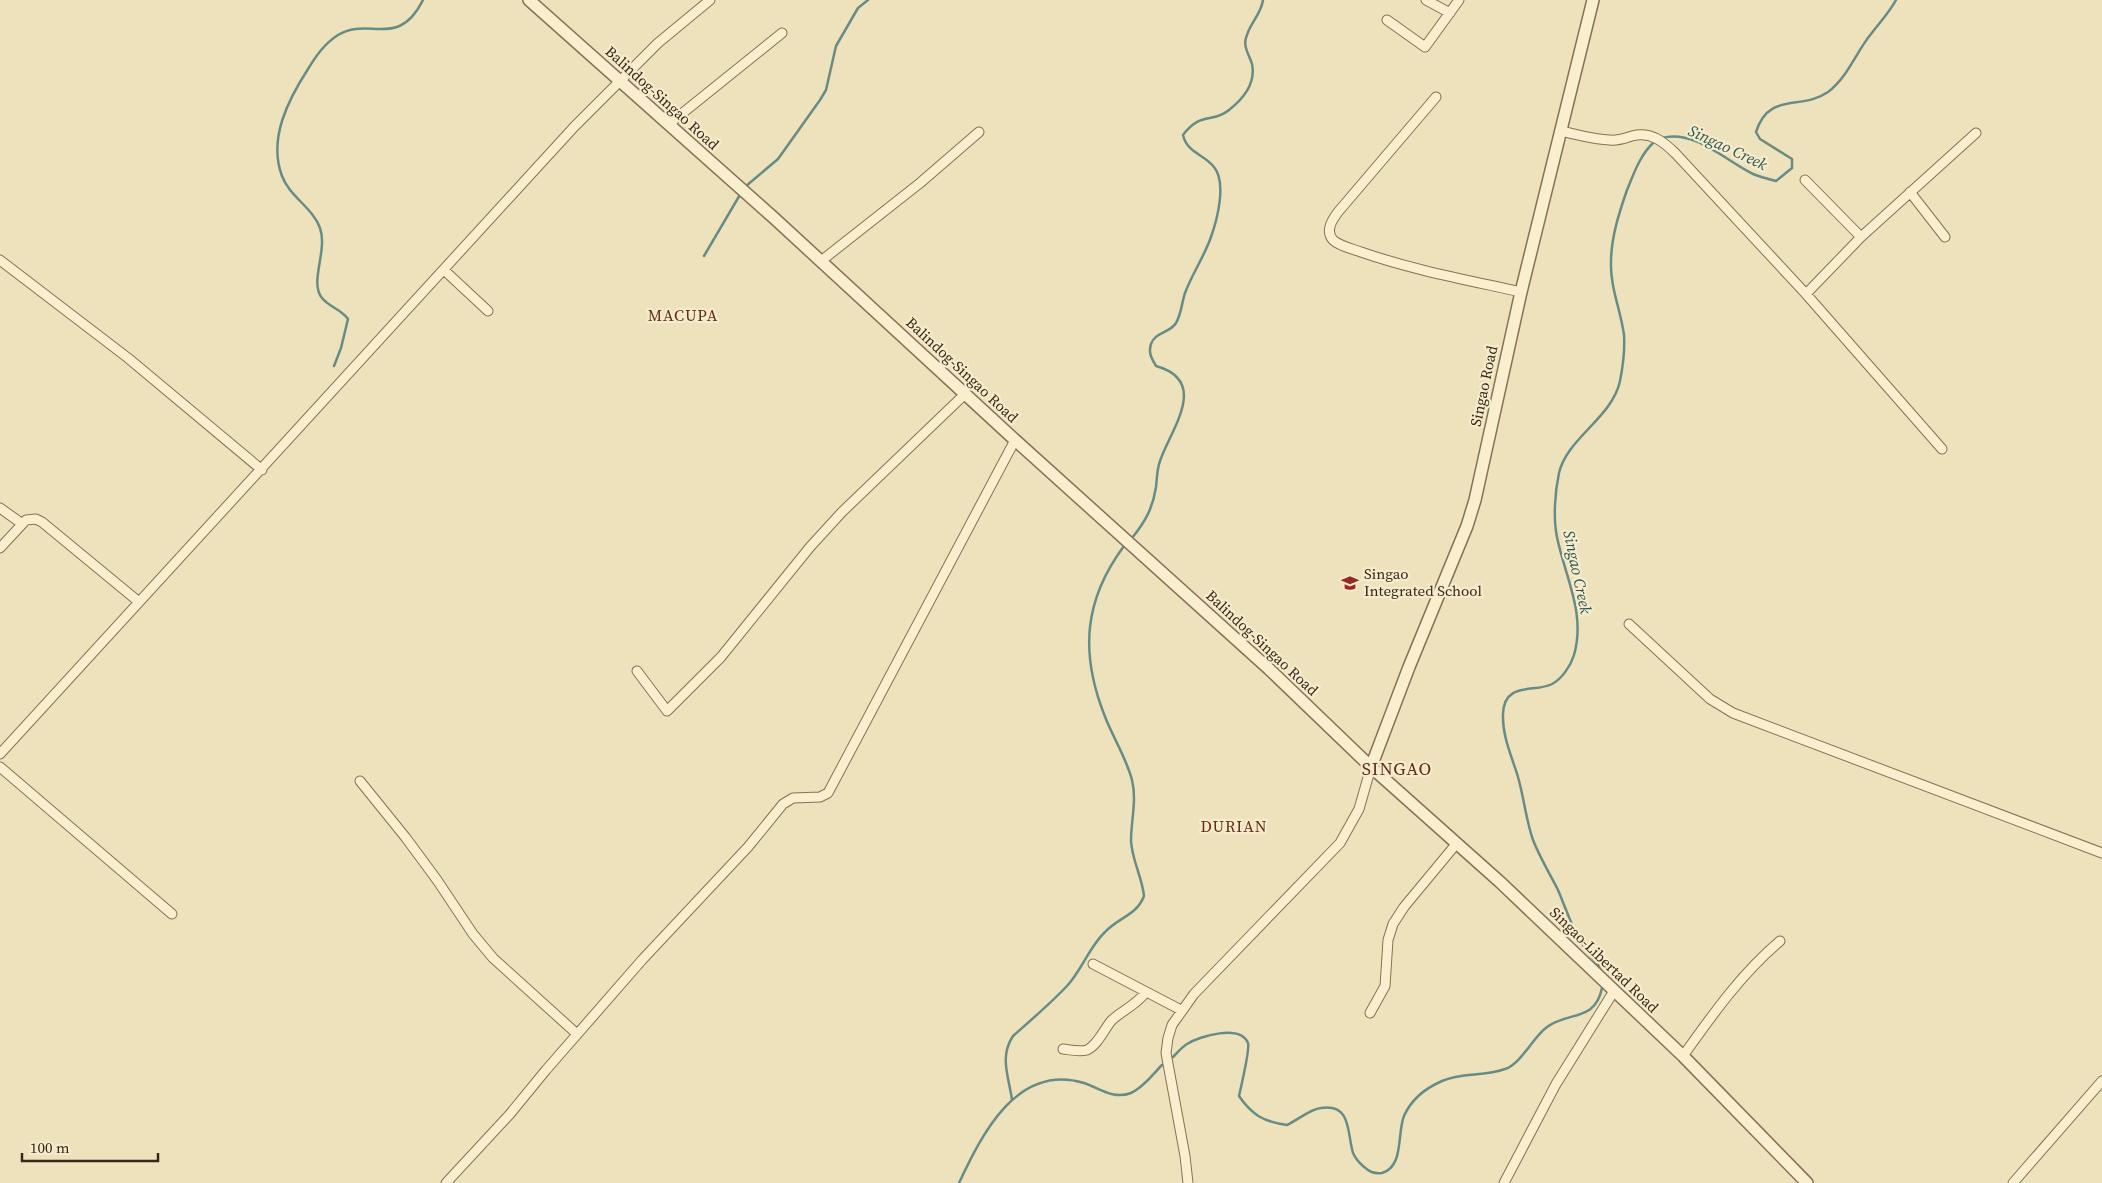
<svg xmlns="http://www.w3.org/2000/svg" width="2102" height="1183" viewBox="0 0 2102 1183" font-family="'Source Serif 4',serif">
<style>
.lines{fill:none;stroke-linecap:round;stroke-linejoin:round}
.stream{stroke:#688c85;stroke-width:2.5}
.minor-casing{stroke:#867155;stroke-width:11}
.tertiary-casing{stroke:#867155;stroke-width:14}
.minor{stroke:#f9efcf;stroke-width:9}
.tertiary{stroke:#f9efcf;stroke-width:11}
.labels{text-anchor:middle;stroke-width:4.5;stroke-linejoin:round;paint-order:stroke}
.street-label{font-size:15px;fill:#34281b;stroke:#f6eccb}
.poi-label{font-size:15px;fill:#34281b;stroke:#f6eccb;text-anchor:start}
.water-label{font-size:16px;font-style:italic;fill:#295554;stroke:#f6eccb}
.neighbourhood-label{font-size:16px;letter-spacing:1px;fill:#622c19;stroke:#f6eccb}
.quarter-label{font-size:18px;letter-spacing:1px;fill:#622c19;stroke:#f6eccb}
</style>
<rect width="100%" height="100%" fill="#eee2bc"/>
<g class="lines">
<!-- stream -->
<path class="stream" d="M1662,138C1694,129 1726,161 1753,174C1760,177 1768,179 1776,181L1792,168V159L1760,139L1756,132C1769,91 1801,111 1828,92C1848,77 1856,52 1871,34C1880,22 1889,13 1896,0
M746,186L778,159L820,100L826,90L836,46L858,8L868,0
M704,256L741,193
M334,366L341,348L348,319C341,309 329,307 322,298C309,282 328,251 320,228C313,208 289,196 282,176C268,139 288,100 308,69C316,56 324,44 338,35C369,16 398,50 423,0
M1132,538C1145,522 1153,508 1156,487C1157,478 1157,469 1160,461C1171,429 1210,381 1156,366C1152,359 1148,353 1151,344C1155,332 1170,333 1176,323C1181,315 1182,302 1185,293C1192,274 1204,257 1211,237C1217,220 1227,183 1214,167C1204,154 1187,153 1183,135C1201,111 1212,124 1229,110C1243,99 1256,83 1252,64C1249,54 1242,46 1247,35C1251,22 1261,14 1263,0
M1601,972L1600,967C1591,957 1582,945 1576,933C1569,919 1564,904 1558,890C1550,874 1540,858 1533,840C1526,820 1524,798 1518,777C1512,757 1502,736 1503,714C1504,681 1535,693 1552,684C1562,679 1571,665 1574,655C1586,613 1565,577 1557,537C1553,518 1555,492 1559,473C1567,438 1612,418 1620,381C1623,366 1625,351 1624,335C1621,311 1610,287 1611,262C1611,238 1619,213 1627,190C1634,173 1640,155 1654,142
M1173,1057C1177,1053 1182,1047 1187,1044C1200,1036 1240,1024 1248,1043C1250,1049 1241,1087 1239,1096C1252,1115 1264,1122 1287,1125C1298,1120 1310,1109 1321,1108C1352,1103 1347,1134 1353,1153C1356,1160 1361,1165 1368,1170C1372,1173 1376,1174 1382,1173C1404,1167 1397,1133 1404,1116C1411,1100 1426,1088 1442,1081C1462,1072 1484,1077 1505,1069C1521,1064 1533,1037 1547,1027C1569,1011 1595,1022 1602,988
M1012,1100C1009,1077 999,1057 1013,1036C1031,1020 1050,1004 1067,986C1082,970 1089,947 1105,932C1118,918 1137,915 1144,896C1142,877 1132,860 1131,841C1131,820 1137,801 1132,780C1126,757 1112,736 1104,714C1080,652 1084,600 1124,546
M959,1183C982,1134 1017,1063 1084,1083C1099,1088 1113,1100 1131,1093C1144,1087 1153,1074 1162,1065"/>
<!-- minor casing -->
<g class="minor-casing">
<path id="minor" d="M1426,0L1450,13
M1387,20L1425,47L1459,0
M1436,97L1338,212C1332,220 1325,231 1333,240C1339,246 1353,249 1361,252C1413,270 1467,280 1521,292
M669,124L782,33
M1560,131C1576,134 1593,140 1610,140C1618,141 1625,138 1632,136C1651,131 1664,142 1676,154L1806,294L1942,449
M1805,180L1861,237
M1910,192L1945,237
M0,260L128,358L262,470
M821,261L920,183L979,132
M444,270L488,311
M1806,294L1861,237L1976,133
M0,508L21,523
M0,548L26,520L36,519L42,522L139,602
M1629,624L1710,699L1733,713L2102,853
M637,671L667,711L721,657L810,547L842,512L965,394
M0,754L574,127L658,43L710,0
M0,767L172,914
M360,781L406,838L437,880L473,934L493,958L577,1034
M1093,964L1181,1010
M1370,1013L1385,986L1388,940L1393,924L1404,907L1457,843
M1063,1049C1071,1050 1079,1052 1087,1050C1098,1045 1104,1029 1112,1020C1123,1010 1136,1005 1145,993
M1683,1056C1713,1014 1741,974 1780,941
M446,1183L510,1114L546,1070L642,960L748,847L783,804L793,798L820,797L828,793L1015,440
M1188,1183L1185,1156L1166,1053L1168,1038L1172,1025L1194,994L1340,843L1359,809L1371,767
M1504,1183L1556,1084L1614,991
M2013,1183L2102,1081"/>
</g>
<!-- tertiary casing -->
<g class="tertiary-casing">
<path id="tertiary" d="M529,0L774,218L1015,440L1269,669L1371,767L1500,882L1683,1056L1807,1183
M1371,767L1409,667L1467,526L1475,500L1521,292L1593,0"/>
</g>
<!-- minor -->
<use href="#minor" class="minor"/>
<!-- tertiary -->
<use href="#tertiary" class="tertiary"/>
</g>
<!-- icons -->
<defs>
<g id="school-bare" transform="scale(1.35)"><path d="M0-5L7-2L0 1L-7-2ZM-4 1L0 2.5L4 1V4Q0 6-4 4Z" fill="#962924" stroke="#f6eccb" stroke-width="2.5" paint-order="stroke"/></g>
</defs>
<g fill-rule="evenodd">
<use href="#school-bare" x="1350" y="583"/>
</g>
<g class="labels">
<!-- street labels -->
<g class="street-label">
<text transform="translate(662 98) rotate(42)" y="5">Balindog-Singao Road</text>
<text transform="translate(962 370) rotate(43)" y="5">Balindog-Singao Road</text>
<text transform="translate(1484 386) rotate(-78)" y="5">Singao Road</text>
<text transform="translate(1262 643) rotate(43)" y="5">Balindog-Singao Road</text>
<text transform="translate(1604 960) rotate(44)" y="5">Singao-Libertad Road</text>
</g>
<!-- poi labels -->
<g class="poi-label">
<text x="1364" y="579">Singao<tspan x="1364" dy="17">Integrated School</tspan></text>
</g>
<!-- water labels -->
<g class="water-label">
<text transform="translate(1728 147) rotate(25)" y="6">Singao Creek</text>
<text transform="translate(1578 572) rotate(78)" y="6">Singao Creek</text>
</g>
<!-- neighbourhood labels -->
<g class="neighbourhood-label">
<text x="683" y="321">MACUPA</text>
<text x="1234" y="832">DURIAN</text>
</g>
<!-- quarter labels -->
<g class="quarter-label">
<text x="1397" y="775">SINGAO</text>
</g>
</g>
<!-- scale -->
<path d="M22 1153v8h136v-8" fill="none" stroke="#34281b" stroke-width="2.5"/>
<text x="30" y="1153" font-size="15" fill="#34281b" stroke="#f6eccb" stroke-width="4" paint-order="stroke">100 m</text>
</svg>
